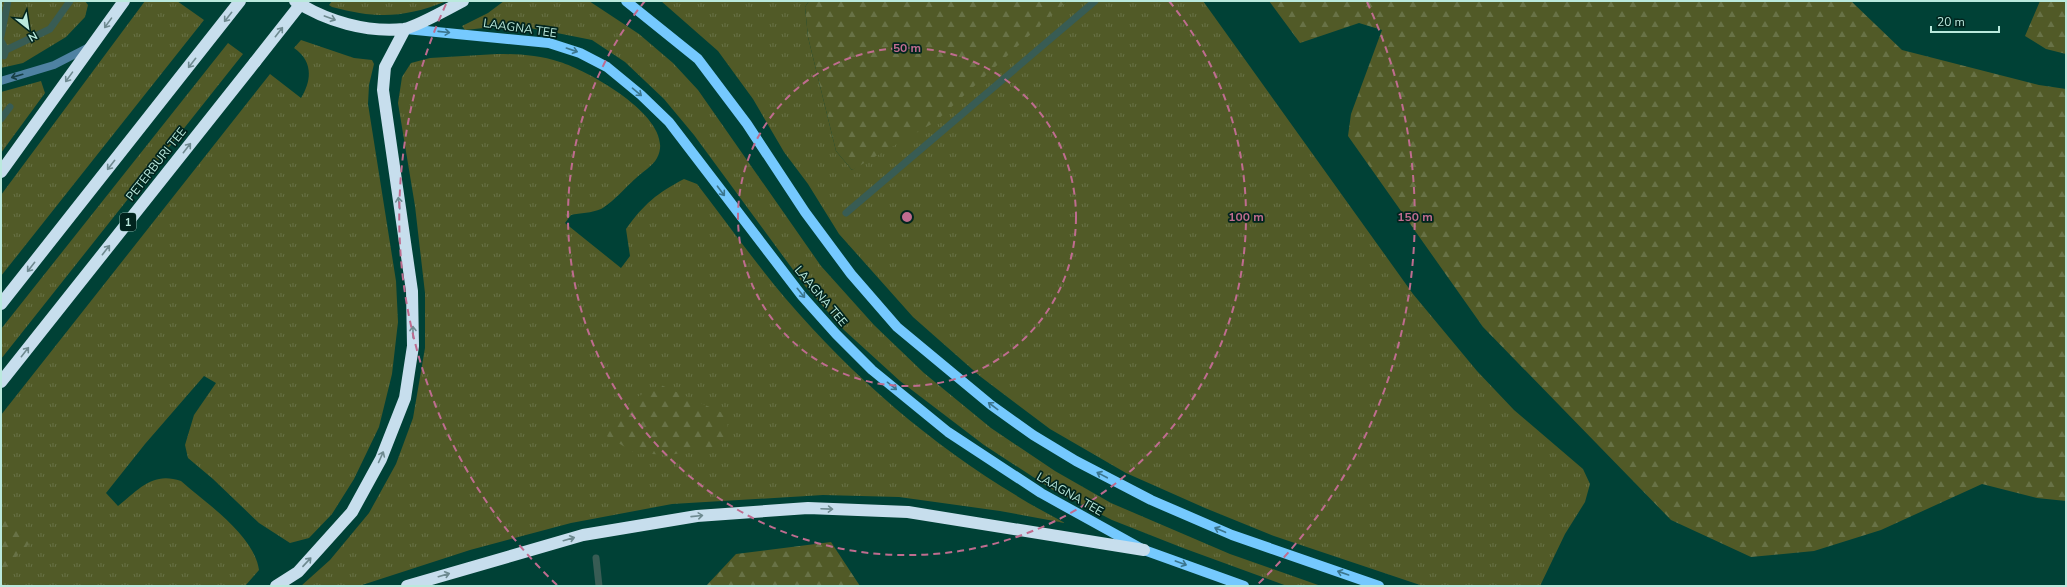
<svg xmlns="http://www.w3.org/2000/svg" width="2067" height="587" viewBox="0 0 2067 587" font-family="'Nunito Sans',sans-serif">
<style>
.grass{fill:url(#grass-tufts)}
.forest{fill:url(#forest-firs)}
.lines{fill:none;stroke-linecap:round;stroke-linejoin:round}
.stream{stroke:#385c54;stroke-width:7}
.street{stroke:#4f82a2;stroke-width:8}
.primary{stroke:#75c9fe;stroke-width:10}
.highway{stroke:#c7deed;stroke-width:12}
.highway-bridge{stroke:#c7deed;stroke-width:12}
.oneway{stroke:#6e8a90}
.oneway2{stroke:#3b768e}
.oneway3{stroke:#184046}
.ring{fill:none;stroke:#bf6c8f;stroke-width:2;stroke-dasharray:7 5}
.labels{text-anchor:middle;stroke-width:3.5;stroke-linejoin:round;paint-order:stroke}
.shield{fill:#01241e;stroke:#82aea4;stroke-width:1}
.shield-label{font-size:11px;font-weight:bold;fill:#bae9dd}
.street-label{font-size:12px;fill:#bae9dd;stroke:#01241e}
.centre{fill:#bf6c8f;stroke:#01241e;stroke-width:2}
.ring-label{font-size:12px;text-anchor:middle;font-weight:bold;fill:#bf6c8f;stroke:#01241e;stroke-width:3.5;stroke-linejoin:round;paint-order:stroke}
</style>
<defs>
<pattern id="grass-tufts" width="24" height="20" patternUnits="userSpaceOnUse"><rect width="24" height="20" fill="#515a27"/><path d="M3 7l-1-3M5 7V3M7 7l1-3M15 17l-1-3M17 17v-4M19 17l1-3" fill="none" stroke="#687246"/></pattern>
<pattern id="forest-firs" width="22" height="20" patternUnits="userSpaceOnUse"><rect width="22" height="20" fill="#515a27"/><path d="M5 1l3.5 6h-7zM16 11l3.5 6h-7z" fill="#687246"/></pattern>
</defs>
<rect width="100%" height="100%" fill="#004136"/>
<!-- grass -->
<path class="grass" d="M1,1H85L88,5L85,17L66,37L23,63L1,68Z
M145,1H177L204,20L1,276V195Z
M332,1H447C404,18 377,19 332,7L329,5Z
M504,1H589L639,34L673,63L698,90L821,266L874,325L924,373L991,428L1055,471L1111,503L1230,554L1321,586H1287L1183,548L1112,520L1053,490L984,445L900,381L844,330L805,286L694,135L664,99L625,62L592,40L552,32L512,25L465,30L462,26L488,13Z
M661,1H809L805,7L808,37L836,151L852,170L1067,1H1203L1413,294L1477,371L1514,410L1583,469L1590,484L1585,502L1565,534L1540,586H1423L1274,536L1205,508L1126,473L1050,429L981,377L913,317L839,234L808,184L784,152L753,99L718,51Z
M301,40L354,58L372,60L374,64L369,85L368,104L396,281L398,322L392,374L379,427L354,479L332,514L309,538L290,543L259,523L213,479L188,458L185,445L194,415L216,383L204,376L145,444L106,493L118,506C139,489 153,471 181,481C207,504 254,535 259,570L245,586H1V415L270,74L301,98C312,80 313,61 294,48Z
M228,43L243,54L1,359V329Z
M497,54C518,54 539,55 560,62C589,71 678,120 657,158C653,166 641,173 635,179C626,187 611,204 601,209C592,213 580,213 571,215L565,223L621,268L630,256L626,229C644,204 657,193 684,179L697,184C726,222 755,262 786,299C865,391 958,467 1065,523L1000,511L899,497L823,495L672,504L571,523L470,550L359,586H301L330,560L369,513L396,464L413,418L425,348V293L415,206L398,103L402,77L411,63L430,58Z
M41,81L45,93L1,153V92Z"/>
<!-- forest -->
<path class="forest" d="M809,1H1067L935,122L852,170L836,151L808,37L805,7Z
M1269,1H1851L1902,50L2039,85L2066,89V501L2037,498L1982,484L1881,530L1814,551L1751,557L1671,520L1483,327L1348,136L1351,114L1382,30L1359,23L1300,43Z
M2040,1H2066V54L2046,49L2025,36Z
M661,385L725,414L730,436L713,448L669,455L635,453L605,435L635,398Z
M6,520L32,541L1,572V521Z
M831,542L860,586H706L736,554Z"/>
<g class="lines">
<!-- stream -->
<path class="stream" d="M1,36L8,1
M1,41L6,50
M4,56L6,50L50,29L70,1
M1,119L10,107
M846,213L1095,1
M596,558L599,586"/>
<!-- street -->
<path class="street" d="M1,81L54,65L89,47"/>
<!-- primary -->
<path class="primary" d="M626,1L698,59L747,124L805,212L851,274L897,327L991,405L1033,435L1076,461L1151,500L1232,535L1379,586
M406,29L549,43L580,53L607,67L641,95L669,122L802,296L836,334L872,370L948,432L1041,493L1144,550L1244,586"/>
<!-- highway -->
<path class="highway" d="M295,1C326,21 367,33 404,29C416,27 450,8 463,1
M1,172L124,1
M1,304L240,1
M1,382L255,62
M276,586L298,572L352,512L381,459L405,398L413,346L412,291L383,90L385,67L405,29
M407,586L583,535L697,516L808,508L908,512L1144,550"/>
<!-- highway-bridge -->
<path class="highway-bridge" d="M255,62L303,1"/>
</g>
<!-- one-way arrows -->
<defs><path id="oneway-shaft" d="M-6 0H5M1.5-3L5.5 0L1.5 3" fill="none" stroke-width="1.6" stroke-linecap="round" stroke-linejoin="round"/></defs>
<g class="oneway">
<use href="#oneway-shaft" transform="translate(228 17) rotate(128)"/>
<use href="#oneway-shaft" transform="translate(330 18) rotate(20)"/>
<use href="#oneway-shaft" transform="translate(108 23) rotate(126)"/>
<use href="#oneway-shaft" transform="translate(279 32) rotate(-52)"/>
<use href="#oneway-shaft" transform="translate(192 63) rotate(128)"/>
<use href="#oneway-shaft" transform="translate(69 77) rotate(126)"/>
<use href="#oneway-shaft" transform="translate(187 148) rotate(-52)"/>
<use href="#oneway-shaft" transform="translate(111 165) rotate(128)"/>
<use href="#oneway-shaft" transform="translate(399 203) rotate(-98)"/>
<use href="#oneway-shaft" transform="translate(106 250) rotate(-52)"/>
<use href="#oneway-shaft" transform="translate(31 267) rotate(128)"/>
<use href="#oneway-shaft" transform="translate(413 332) rotate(-91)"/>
<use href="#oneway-shaft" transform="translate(25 352) rotate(-52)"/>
<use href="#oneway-shaft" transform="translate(381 457) rotate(-66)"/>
<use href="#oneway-shaft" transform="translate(827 509) rotate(2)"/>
<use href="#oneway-shaft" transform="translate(697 516) rotate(-6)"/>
<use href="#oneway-shaft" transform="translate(569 539) rotate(-16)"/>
<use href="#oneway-shaft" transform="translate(307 562) rotate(-47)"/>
<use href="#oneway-shaft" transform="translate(444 575) rotate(-16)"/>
</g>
<g class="oneway2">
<use href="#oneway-shaft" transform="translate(444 32) rotate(6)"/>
<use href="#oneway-shaft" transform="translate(572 50) rotate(19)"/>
<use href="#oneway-shaft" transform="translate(637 92) rotate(40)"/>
<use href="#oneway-shaft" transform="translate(721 191) rotate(53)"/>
<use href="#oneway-shaft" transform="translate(801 293) rotate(51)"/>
<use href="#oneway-shaft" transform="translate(892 386) rotate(39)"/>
<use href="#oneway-shaft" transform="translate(993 406) rotate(-143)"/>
<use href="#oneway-shaft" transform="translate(1102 475) rotate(-152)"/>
<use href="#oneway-shaft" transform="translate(1220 530) rotate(-157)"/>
<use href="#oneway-shaft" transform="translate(1181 563) rotate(20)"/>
<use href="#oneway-shaft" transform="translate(1343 573) rotate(-161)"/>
</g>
<use class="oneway3" href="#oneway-shaft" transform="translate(17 76) rotate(164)"/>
<!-- distance rings -->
<g class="ring">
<circle cx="907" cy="217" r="169"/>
<path d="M1169 1A339 339 0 1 1 645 1"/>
<path d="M557 585A508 508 0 0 1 447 2M1367 2A508 508 0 0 1 1257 585"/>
</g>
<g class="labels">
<!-- shield labels -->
<rect class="shield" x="120" y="213" width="16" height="18" rx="3"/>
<g class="shield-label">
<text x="128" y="226">1</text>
</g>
<!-- street labels -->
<g class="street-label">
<text transform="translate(520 28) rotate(8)" y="4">LAAGNA TEE</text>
<text transform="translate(156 164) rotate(-52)" y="4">PETERBURI TEE</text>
<text transform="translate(821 296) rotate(50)" y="4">LAAGNA TEE</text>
<text transform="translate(1070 494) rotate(30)" y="4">LAAGNA TEE</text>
</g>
</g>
<circle cx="907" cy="217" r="6" class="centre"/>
<g class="ring-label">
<text x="907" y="52">50 m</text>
<text x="1246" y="221">100 m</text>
<text x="1415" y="221">150 m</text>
</g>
<!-- border -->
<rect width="2067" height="587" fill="none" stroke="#bae9dd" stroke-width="4"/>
<!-- north arrow -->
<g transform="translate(28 28) rotate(150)" stroke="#01241e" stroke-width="3" paint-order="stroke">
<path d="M0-3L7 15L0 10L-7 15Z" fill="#bae9dd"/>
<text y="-6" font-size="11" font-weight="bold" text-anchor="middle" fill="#bae9dd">N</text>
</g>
<!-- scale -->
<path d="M1931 26v6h68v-6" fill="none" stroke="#bae9dd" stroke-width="2"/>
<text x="1937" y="26" font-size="12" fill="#bae9dd" stroke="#01241e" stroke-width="3" paint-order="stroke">20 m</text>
</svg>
